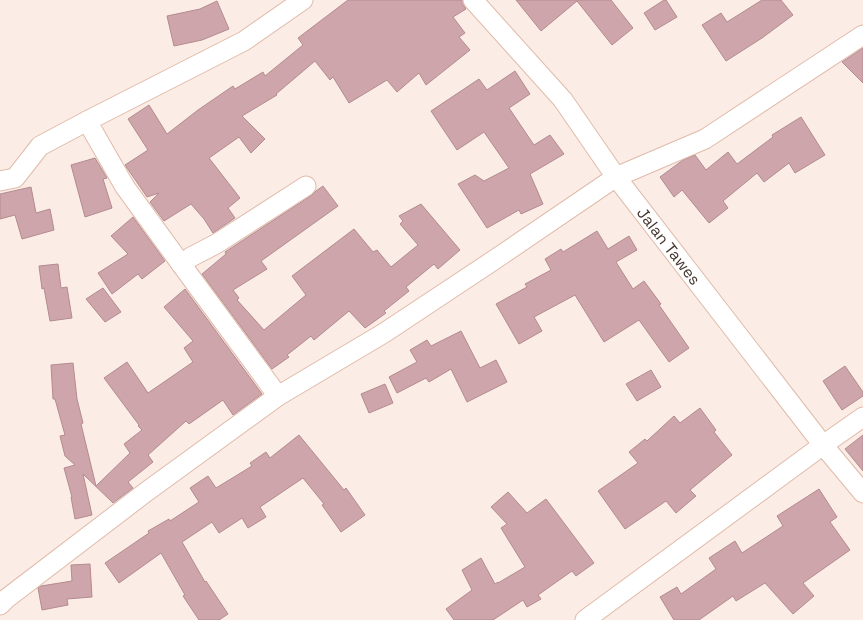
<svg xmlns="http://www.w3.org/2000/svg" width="863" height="620" viewBox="0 0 863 620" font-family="'Space Grotesk',sans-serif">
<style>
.building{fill:#cea5aa;stroke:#b38b90}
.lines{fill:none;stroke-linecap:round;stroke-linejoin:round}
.minor-casing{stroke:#e0bbaa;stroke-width:21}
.minor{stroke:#fff;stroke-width:19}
.labels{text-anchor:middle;stroke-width:4.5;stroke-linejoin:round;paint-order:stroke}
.street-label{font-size:16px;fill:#44352f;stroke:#fff}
</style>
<rect width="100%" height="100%" fill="#fbece5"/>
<!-- building -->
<path class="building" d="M348,0H462V3L466,9L453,17L465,33L459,37L470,50L426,85L419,73L397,92L387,80L349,103L333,77L330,80L315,61L276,94L277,95L242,116L265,139L251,153L239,137L209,158L240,198L228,208L235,218L213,233L204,219L191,204L164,221L150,202L159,193L147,197L125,165L148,150L128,119L149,105L167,134L198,110L233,86L235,89L263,72L265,76L303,45L298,38Z
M516,0H611L633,28L612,45L577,1L541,31Z
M664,0H666L677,17L655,30L644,13Z
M762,0H781L793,15L762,38L726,61L702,25L721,13L727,22Z
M217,1L229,29L202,40L174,46L167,16L200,9Z
M863,48V83L842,62Z
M515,71L530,94L509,108L534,145L550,135L564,154L530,174L543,204L521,214L519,210L487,228L458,184L475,175L484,181L509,168L484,132L457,150L431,111L479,79L487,90Z
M801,117L825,155L795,173L789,163L764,182L757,173L723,201L728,208L709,223L682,190L674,197L660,177L683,160L695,155L706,170L728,152L737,164L773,137L772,135Z
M95,158L107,178L103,179L112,208L85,217L71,165Z
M323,186L338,206L261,261L267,269L233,290L239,298L237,300L264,330L306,295L292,276L354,229L373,252L377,250L391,267L418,245L400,224L403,221L399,216L421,204L460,250L438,269L434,264L406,287L409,291L384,311L386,313L365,328L349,311L314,340L311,336L287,355L289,357L272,369L202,274L226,254L225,252L312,195L316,191Z
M31,187L36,213L50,209L54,230L22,239L15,215L0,219V194Z
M133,217L165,261L142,279L138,274L112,294L98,273L128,254L111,236Z
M597,231L608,249L629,236L637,250L616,262L633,289L644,281L661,304L659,305L689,348L669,362L639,320L604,342L575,295L534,317L542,331L519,344L496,304L527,287L525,284L551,270L545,259L561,249L563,252Z
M58,264L61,288L67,287L72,318L50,321L44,288L42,289L39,266Z
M103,288L121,312L105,322L86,299Z
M185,289L262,394L233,415L223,400L189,424L186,421L148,455L153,462L128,482L133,488L113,503L83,474L92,515L75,519L71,497H72L64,468L75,465L65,456L60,436L65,435L55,399H53L51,365L73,363L77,399L83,423L81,424L96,486L130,453L124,444L142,430L138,426L139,425L104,378L127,362L148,393L193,362L184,348L193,341L164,307Z
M461,331L480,368L496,360L507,382L467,402L451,369L429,382L426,378L397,393L389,377L417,362L410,350L427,340L431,346Z
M845,366L863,392V396L842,410L823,381Z
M651,370L661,387L637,401L626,384Z
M385,384L393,403L369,413L361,394Z
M700,408L716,430L714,432L732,455L690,490L696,496L676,513L666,501L625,529L598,491L638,463L629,452L645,439L647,441L674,416L680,423Z
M299,435L344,490L346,488L365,515L341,532L322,505L324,504L303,478L260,507L266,517L248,528L242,518L219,533L212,522L182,542L205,582L206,581L228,614L219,620H199L183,596L185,595L161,553L119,583L105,563L149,533L148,531L169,519L170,521L199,502L190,488L208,476L216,488L252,466L250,463L266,452L270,458Z
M863,435V471L845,449Z
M819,489L837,517L830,522L850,550L803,583L814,596L793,614L765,583L736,601L733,596L699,620H674L660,597L677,587L681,594L716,569L709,558L735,541L742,553L783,526L777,516Z
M508,492L527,513L546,499L594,563L576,576L572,571L538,595L541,599L527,607L523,600L493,620H454L446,609L472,590L462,570L481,558L495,584L498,582V583L525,567L501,528L507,524L491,507Z
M90,564L92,597L67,599L68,605L42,610L38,588L41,586L72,581L71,565Z"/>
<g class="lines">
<!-- minor casing -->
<g class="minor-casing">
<g id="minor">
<path id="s1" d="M473,0L563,100L616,177L823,445L863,493"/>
<path d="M87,121L125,187L181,264L278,396"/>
<path d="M0,181L15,178L40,146L87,121L244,41L303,0"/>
<path d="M181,264L191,257L216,244L306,186"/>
<path d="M0,605L6,599L146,492L278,396L384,333L497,258L616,177L705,139L863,35"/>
<path d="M585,620L823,445L863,417"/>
</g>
</g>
<!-- minor -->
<use href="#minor" class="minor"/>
</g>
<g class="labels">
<!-- street labels -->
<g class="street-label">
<text dy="6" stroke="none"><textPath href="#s1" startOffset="315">Jalan Tawes</textPath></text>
</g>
</g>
</svg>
